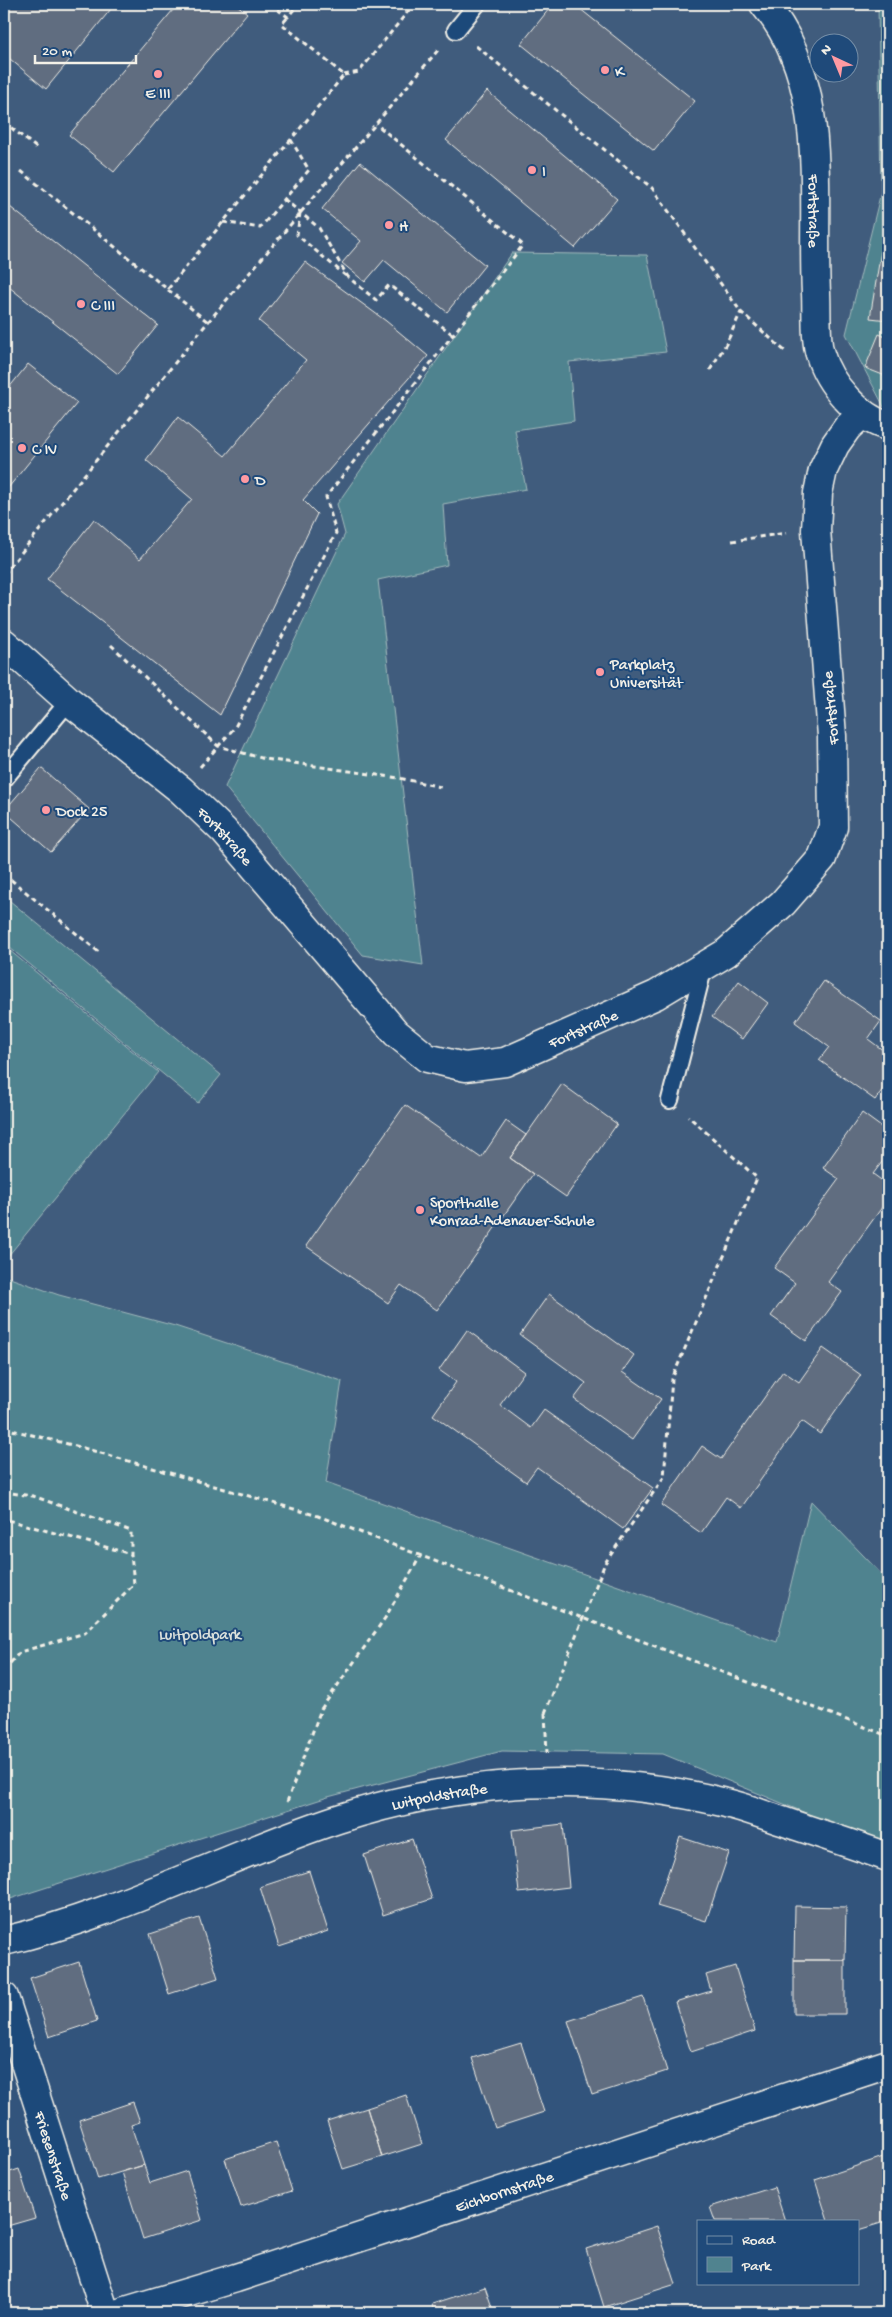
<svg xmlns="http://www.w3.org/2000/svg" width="892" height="2317" viewBox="0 0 892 2317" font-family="'Gochi Hand',sans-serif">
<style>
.built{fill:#405c7d;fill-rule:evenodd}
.green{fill:#50838f;stroke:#a2babc}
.building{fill:#606d80;stroke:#f4f1e8}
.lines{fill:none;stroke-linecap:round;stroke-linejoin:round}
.service-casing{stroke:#f4f1e8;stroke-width:20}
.minor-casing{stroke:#f4f1e8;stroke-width:31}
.path{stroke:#f4f1e8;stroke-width:3;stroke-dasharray:5 4;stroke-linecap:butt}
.service{stroke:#1f4a7a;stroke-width:16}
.minor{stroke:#1f4a7a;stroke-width:28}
.path-bridge{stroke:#f4f1e8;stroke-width:3;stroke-dasharray:5 4;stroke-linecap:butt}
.poi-dot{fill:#ff9aa2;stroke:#1f4a7a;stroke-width:2}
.labels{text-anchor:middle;stroke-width:4;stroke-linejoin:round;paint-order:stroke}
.poi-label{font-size:16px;fill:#f4f1e8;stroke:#1f4a7a;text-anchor:start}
.street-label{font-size:16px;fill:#f4f1e8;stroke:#1f4a7a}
.park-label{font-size:16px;fill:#dbe0db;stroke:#1f4a7a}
</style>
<rect width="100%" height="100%" fill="#32547c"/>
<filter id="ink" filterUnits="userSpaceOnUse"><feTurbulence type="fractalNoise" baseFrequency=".02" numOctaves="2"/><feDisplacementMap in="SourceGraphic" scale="10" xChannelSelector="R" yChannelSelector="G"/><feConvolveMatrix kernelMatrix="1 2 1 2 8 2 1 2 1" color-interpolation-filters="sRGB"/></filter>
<g filter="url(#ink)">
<!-- built -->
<path class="built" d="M4,4H878L881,192L846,334L883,407L888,412V1581L811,1501L778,1642L326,1483L341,1381L175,1326L59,1295L4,1276ZM820,42H850V72H820Z"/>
<!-- green -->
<path class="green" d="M878,4H888V407H884L846,334L881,192Z
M512,253L647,255L666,352L569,362L574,421L515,430L526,489L443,504L447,565L378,580L423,965L363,955L225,787L345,534L337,504Z
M4,896L221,1075L198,1103L4,943Z
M4,946L158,1072L4,1261Z
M4,1276L59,1295L175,1326L342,1381L326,1483L777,1642L811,1501L888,1581V1847L663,1754L502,1751L328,1797L4,1901Z"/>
<!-- building -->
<path class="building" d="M4,4H115L46,89L4,54Z
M178,4H236L247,13L114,172L69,135Z
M553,4H574L695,101L654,151L521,44Z
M487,91L617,199L575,248L446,140Z
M360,162L485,265L447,312L384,260L365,282L342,263L361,241L322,209Z
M10,207L158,325L118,374L4,283V214Z
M881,251L888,252V320L870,318Z
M305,262L386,321L428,356L303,500L317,514L220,715L47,579L94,519L140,559L192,499L146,460L178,417L225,456L306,360L259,321Z
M879,334L888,338V377L865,368Z
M28,364L77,403L4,493V394Z
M41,768L89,809L51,852L4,811Z
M739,981L768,1003L742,1039L712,1017Z
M824,981L881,1021L868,1039L888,1054V1082L875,1100L819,1060L829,1047L795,1022Z
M562,1084L617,1124L566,1197L510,1158Z
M405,1105L481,1158L506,1121L526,1135L510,1158L533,1174L437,1310L401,1285L388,1303L306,1246Z
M862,1113L888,1132V1154L873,1174L888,1185V1199L828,1282L842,1292L806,1341L771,1316L795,1283L774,1268L839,1179L823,1168Z
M549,1294L634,1355L622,1372L661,1399L632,1440L574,1399L586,1383L520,1335Z
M467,1330L524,1372L500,1405L531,1428L544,1410L653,1488L623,1529L537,1467L526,1482L433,1415L456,1382L439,1370Z
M823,1348L861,1375L820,1434L802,1421L741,1508L726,1497L701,1533L661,1505L702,1446L721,1459L783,1371L799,1382Z
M563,1824L569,1887L519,1893L512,1830Z
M680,1837L729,1853L706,1921L657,1906Z
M412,1839L432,1899L383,1915L364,1855Z
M309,1871L328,1931L279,1947L260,1887Z
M795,1906L846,1907L845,1960H794Z
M199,1918L218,1978L169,1994L150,1934Z
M794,1960H845V2014H794Z
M79,1962L97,2021L49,2037L30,1978Z
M735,1966L755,2031L691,2052L675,2002L711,1991L706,1975Z
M643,1997L667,2071L592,2095L568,2021Z
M521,2043L544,2112L495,2128L472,2058Z
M406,2095L422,2144L382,2157L367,2108Z
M133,2102L140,2122L131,2125L144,2165L98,2179L79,2120Z
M367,2108L382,2157L343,2169L327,2121Z
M276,2142L292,2191L241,2207L225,2159Z
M886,2156L888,2162V2221L858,2230V2221H828L815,2180Z
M144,2165L150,2183L187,2171L202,2220L143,2239L122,2172Z
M19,2169L35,2218L4,2227V2174Z
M774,2187L785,2221H715L710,2207Z
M657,2226L676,2284L604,2307L586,2249Z
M485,2287L494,2313H434L432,2304Z"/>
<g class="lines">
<!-- service casing -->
<g class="service-casing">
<path id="service" d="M456,30L477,4
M4,779L69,701
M670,1100L704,966"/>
</g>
<!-- minor casing -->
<g class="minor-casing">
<g id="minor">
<path id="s1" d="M764,4C831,83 811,197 816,293C817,310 815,340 820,354C828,383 859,419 888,426"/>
<path id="s2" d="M4,643L69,701L181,790L224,831L396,1033L427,1058L465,1067L505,1062L656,995L726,953L783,903L822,858L833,827L832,736L816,530L818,493L823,470L835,445L847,428L862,414"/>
<path id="s3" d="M4,1941C120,1914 225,1856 338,1819C464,1778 597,1771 726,1803C744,1807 761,1814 779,1820C815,1832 852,1844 888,1857"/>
<path id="s4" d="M4,1997L105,2313"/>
<path id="s5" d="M119,2313L236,2278L888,2064"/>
</g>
</g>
<!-- path -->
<path class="path" d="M151,4L155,7
M270,4L288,17L298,4
M476,46L652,188L741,312L787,353
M344,75L359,72L414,4
M4,122L38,149
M21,171L208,322
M284,199L319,228L348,277L376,300L389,285L452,334
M300,213L297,235L346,276
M223,222L260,228L309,170L291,140
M168,289L344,75L282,24L288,17
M710,370L726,344L741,312
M732,541L786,533
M4,574L208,322L439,49
M111,645L218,746L265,759L399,778L441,787
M200,767L235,727L336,533L326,497L523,245L376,124
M4,874L100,953
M4,1428L80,1447L318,1516L888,1736
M4,1492L33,1496L131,1531V1554L4,1519
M605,1563L664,1477L672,1379L757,1178L688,1116
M4,1670L20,1652L85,1633L134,1584L131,1554
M545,1713L547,1753
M287,1802L321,1709L385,1618L421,1555"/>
<!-- service -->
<use href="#service" class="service"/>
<!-- minor -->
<use href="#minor" class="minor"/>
<!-- path-bridge -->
<path class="path-bridge" d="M545,1713L605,1563"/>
</g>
</g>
<!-- markers -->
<g class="poi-dot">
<circle cx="605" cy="70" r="5"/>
<circle cx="158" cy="74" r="5"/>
<circle cx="532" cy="170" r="5"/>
<circle cx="389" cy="225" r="5"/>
<circle cx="81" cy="304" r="5"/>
<circle cx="22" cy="448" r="5"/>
<circle cx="245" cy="479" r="5"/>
<circle cx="600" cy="672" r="5"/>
<circle cx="46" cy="810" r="5"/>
<circle cx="420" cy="1210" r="5"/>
</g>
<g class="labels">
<!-- poi labels -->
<g class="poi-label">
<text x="615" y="76">K</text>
<text x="158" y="98" text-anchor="middle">E III</text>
<text x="542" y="176">I</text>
<text x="399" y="231">H</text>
<text x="91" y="310">C III</text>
<text x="32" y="454">C IV</text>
<text x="255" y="485">D</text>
<text x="610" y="669">Parkplatz<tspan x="610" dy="18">Universität</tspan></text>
<text x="56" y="816">Dock 25</text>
<text x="430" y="1207">Sporthalle<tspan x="430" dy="18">Konrad-Adenauer-Schule</tspan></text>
</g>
<!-- street labels -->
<g class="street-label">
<text dy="6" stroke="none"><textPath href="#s1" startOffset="218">Fortstraße</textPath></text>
<text transform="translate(829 708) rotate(-95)" y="6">Fortstraße</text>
<text dy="6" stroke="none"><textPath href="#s2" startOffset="294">Fortstraße</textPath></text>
<text dy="6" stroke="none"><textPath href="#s2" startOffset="759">Fortstraße</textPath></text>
<text dy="6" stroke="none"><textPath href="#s3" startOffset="460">Luitpoldstraße</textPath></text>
<text dy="6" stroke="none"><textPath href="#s4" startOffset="166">Friesenstraße</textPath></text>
<text dy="6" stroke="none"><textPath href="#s5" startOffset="404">Eichbornstraße</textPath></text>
</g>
<!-- park labels -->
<g class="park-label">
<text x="200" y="1639">Luitpoldpark</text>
</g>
</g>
<!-- margin -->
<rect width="892" height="2317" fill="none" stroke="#1f4a7a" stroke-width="20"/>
<rect x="10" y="10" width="872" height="2297" fill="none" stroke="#f4f1e8" stroke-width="2" filter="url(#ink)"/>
<!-- legend -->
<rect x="697" y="2220" width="162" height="65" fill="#1f4a7a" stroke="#748da6"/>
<rect x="707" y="2236" width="25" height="8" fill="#1f4a7a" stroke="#748da6"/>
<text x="742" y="2244" font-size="15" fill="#f4f1e8">Road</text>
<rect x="707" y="2257" width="25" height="15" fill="#50838f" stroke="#748da6"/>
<text x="742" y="2270" font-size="15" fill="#f4f1e8">Park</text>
<!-- north arrow -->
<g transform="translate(834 58) rotate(316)"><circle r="24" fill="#1f4a7a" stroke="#748da6"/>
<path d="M0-4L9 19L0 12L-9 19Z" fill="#ff9aa2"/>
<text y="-8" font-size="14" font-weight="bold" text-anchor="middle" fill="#f4f1e8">N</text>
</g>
<!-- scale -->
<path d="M35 55v8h101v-8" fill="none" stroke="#f4f1e8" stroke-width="2.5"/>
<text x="42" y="55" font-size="15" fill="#f4f1e8" stroke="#1f4a7a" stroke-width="4" paint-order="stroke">20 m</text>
</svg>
